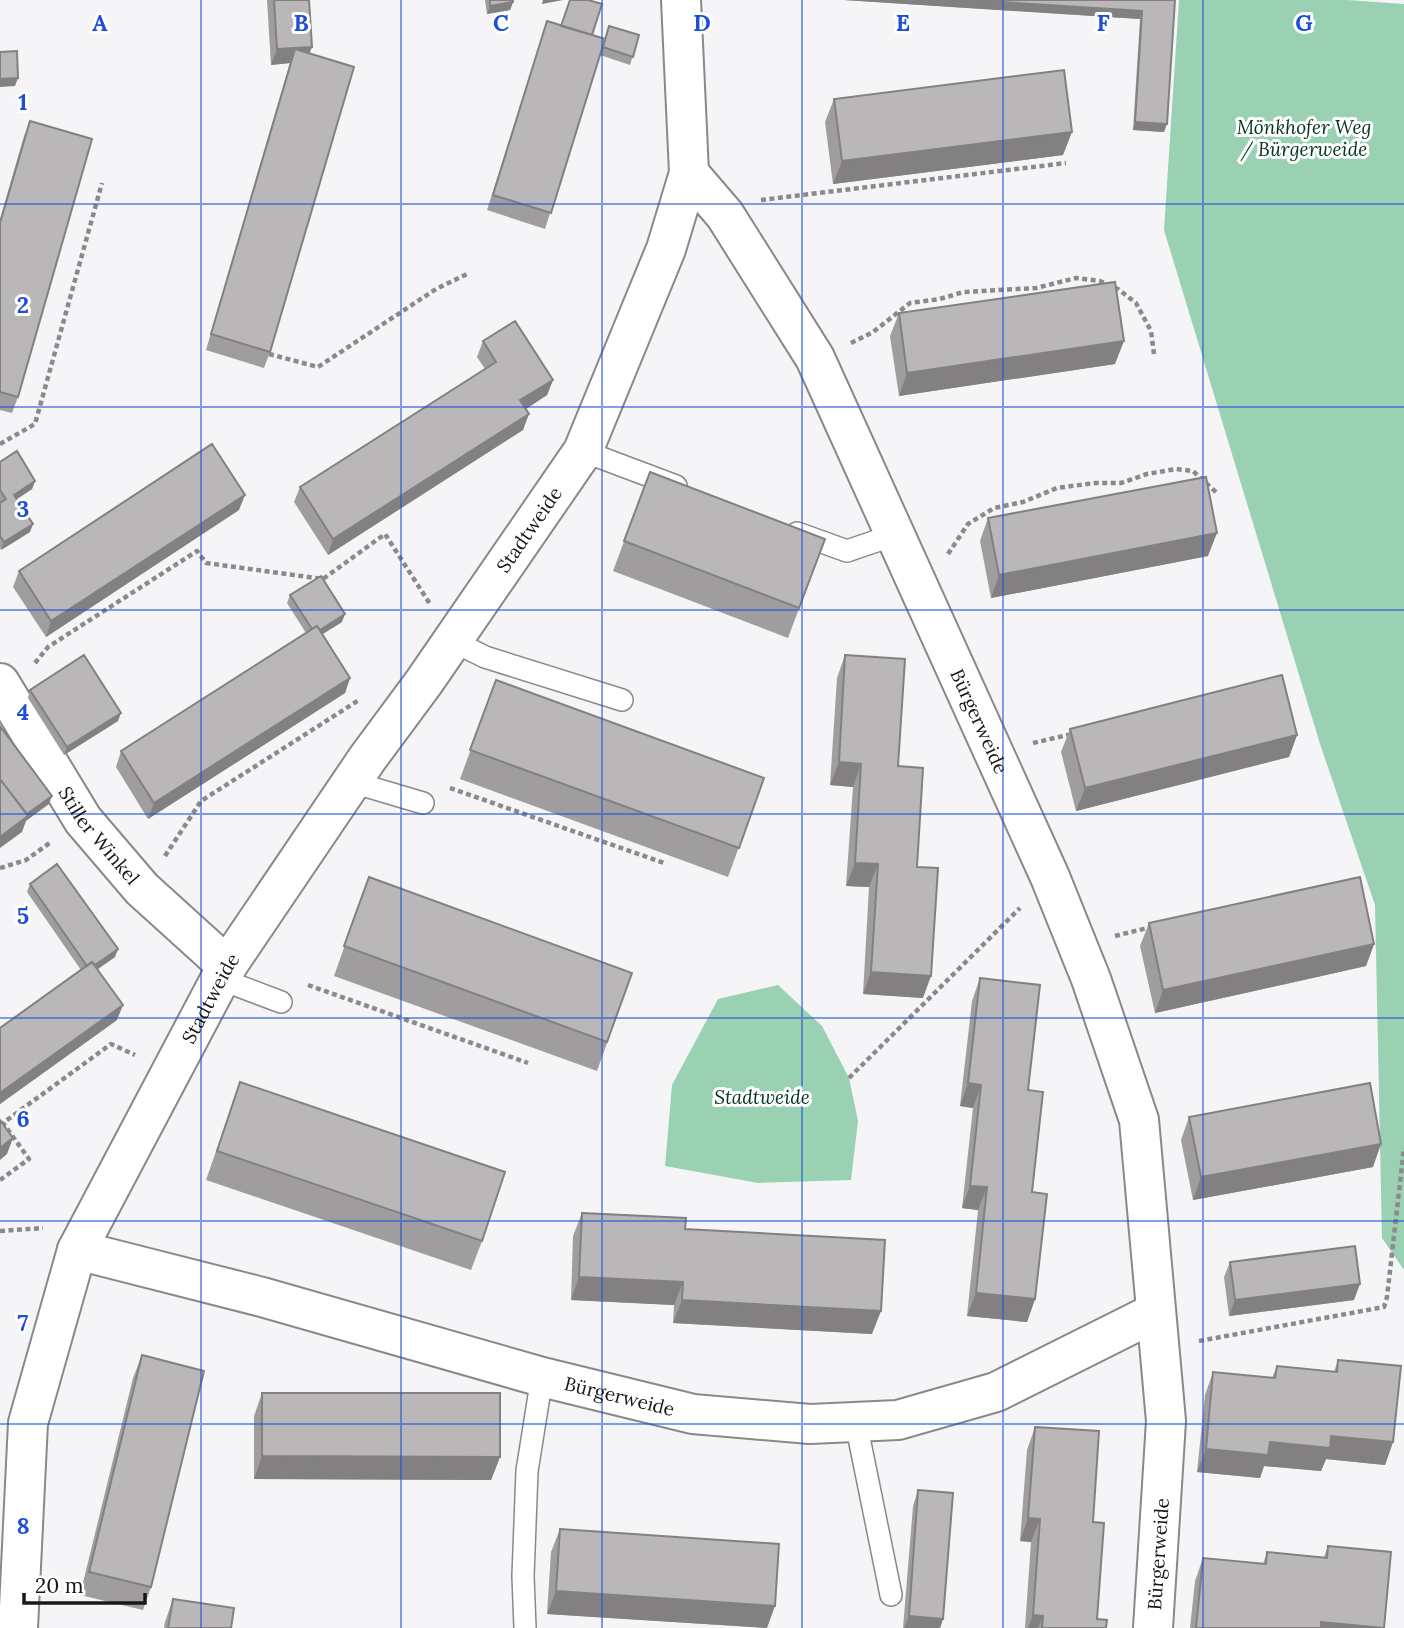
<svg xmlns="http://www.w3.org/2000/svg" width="1404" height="1628" viewBox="0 0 1404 1628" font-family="Lora,serif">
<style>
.green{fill:#9ad1b2}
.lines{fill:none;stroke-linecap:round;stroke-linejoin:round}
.lane-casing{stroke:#88898a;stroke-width:24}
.street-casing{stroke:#88898a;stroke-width:42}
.path{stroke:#8a8a8c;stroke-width:4.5;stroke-dasharray:5 3.5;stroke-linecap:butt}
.lane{stroke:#fff;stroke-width:21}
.street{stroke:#fff;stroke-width:38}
.wall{fill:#9f9d9d}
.shaded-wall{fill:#828080}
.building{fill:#b9b7b7;stroke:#828080;stroke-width:2}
.grid{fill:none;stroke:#1d4ed8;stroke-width:2;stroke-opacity:0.55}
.labels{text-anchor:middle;stroke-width:6;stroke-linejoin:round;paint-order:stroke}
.park-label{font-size:19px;font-style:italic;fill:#01331e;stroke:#fff}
.street-label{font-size:19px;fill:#181819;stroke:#fff}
.grid-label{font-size:23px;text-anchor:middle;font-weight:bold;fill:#1d4ed8;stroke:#fff;stroke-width:6;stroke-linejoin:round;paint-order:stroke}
</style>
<rect width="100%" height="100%" fill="#f5f5f7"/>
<!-- green -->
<path class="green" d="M1179,0H1347L1404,4V1270L1382,1238L1375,905L1320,744L1164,230Z
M778,985L822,1026L849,1078L858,1121L851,1180L758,1183L665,1166L672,1085L718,999Z"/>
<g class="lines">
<!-- lane casing -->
<g class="lane-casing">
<path id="lane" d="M583,451L676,486
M797,533L847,551L894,535
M453,641L485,657L622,700
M352,782L423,803
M220,979L281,1002
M856,1423L891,1595
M525,1628L523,1576L527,1471L542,1377"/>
</g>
<!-- street casing -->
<g class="street-casing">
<g id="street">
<path id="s1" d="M689,173L725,215L815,358L1050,877L1091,979L1139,1120L1166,1421L1153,1628"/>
<path id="s2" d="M0,683L83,820L142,889L227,966"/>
<path id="s3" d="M77,1250L262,1297L542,1377L693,1414L810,1424L898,1420L996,1392L1156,1312"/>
<path id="s4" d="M18,1628L28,1423L77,1250L227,966L367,759L424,682L583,451L666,249L689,173L681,0"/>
</g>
</g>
<!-- path -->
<path class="path" d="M761,200L1066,163
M851,343L873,332L910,303L940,299L963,292L1036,288L1076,278L1100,281L1118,289L1136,303L1151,331L1154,354
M269,354L318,367L436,289L467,274
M0,444L35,424L102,183
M948,554L968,524L994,508L1023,502L1057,488L1095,483H1121L1147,474L1176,469L1193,471L1217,493
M35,663L48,647L197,551L206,563L323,579L385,534L430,604
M1033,743L1072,734
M450,788L664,863
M165,856L201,801L359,700
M0,868L26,860L51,842
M1115,936L1151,927
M308,985L528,1063
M849,1078L1020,908
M0,1180L29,1159L3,1123L111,1044L135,1055
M0,1231L43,1228
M1199,1341L1384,1307L1387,1297L1404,1148"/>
<!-- lane -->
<use href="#lane" class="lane"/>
<!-- street -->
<use href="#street" class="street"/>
</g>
<!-- wall -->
<path class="wall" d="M267,0H309V54L270,352L264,368L206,350L290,63L271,65Z
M485,0H513V2L510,10L487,14Z
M844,0H1175L1164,132L1133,130L1140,19Z
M547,21L605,39L639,35L630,65L600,55L545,229L487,210Z
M834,99L1063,155L833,184L825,122Z
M30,121L18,397L12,413L0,410V219L24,136Z
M899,313L1115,364L899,396L890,336Z
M483,341L553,380L547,395L526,409L523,430L328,555L294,502L300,487L485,369L477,357Z
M0,462L35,481L32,489L17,499L30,532L1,550L0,548Z
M650,472L825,539L788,638L613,571Z
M239,510L46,637L13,587L19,571Z
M988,518L1208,556L991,598L980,541Z
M290,595L342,622L323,634L350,678L345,693L148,819L116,767L121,751L306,633L287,603Z
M845,655L898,766L917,867L923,998L863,994L869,887L846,886L853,787L830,785L837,678Z
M496,680L764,778L728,877L460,779Z
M30,690L118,721L64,755L28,698Z
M1070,729L1297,735L1289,757L1076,811L1061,752Z
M369,877L632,973L597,1071L334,976Z
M30,884L115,957L98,969L117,1020L0,1104V1028L81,970L27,892Z
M1149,923L1374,944L1366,966L1155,1013L1140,946Z
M980,978L1028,1090L1035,1299L1027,1322L967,1316L978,1210L962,1208L973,1108L960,1106L972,1001Z
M240,1082L482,1241L471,1270L206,1180Z
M1189,1117L1373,1167L1193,1200L1181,1140Z
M582,1213L685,1229L872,1334L673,1323L674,1305L571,1300L573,1236Z
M1230,1262L1354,1300L1229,1316L1224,1277Z
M142,1355L151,1587L143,1610L80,1595L133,1378Z
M1338,1360L1393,1442L1385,1465L1326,1459L1321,1471L1264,1466L1260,1478L1197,1472L1205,1395L1213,1372L1272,1378L1277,1366L1334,1372Z
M262,1393L500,1457L491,1480L254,1479V1416Z
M1035,1427L1093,1522L1097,1619L1106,1628H1025L1031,1542L1020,1541L1027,1450Z
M918,1490L943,1619L940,1628H903L913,1506Z
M560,1529L767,1628L547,1614L551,1552Z
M1328,1546L1383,1628H1190L1195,1581L1203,1558L1263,1564L1267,1552L1324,1557Z
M173,1599L231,1628H164L165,1622Z"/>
<!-- shaded-wall -->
<path class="shaded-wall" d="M543,0H563L542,4Z
M844,0H971L1142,11L1140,19Z
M513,2L510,10L487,14L490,6Z
M312,47L306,62L295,49L290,63L271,65L277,49Z
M18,78L15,86L0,87V79Z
M1135,122L1167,124L1164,132L1133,130Z
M1072,132L1063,155L833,184L842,161Z
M1124,341L1115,364L899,396L907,373Z
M553,380L547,395L515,416L520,400Z
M529,414L523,430L328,555L333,539Z
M35,481L32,489L11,503L14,495Z
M245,495L239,510L46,637L51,621Z
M33,524L30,532L1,550L4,542Z
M1217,533L1208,556L991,598L999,575Z
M345,614L342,622L311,641L314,633Z
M350,678L345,693L148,819L154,803Z
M121,713L118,721L64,755L67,747Z
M1297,735L1289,757L1076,811L1085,788Z
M839,762L861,764L853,787L830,785Z
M52,796L49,804L26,821L22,832L0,848V837L21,818Z
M855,863L878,864L869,887L846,886Z
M1374,944L1366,966L1155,1013L1163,990Z
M118,949L115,957L86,977L89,969Z
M871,972L931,976L923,998L863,994Z
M123,1005L117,1020L0,1104V1093Z
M968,1083L981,1085L973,1108L960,1106Z
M13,1138L7,1154L0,1160V1148Z
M1381,1144L1373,1167L1193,1200L1201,1177Z
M970,1186L987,1187L978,1210L962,1208Z
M579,1277L683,1282L674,1305L571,1300Z
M1360,1284L1354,1300L1229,1316L1235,1300Z
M976,1293L1035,1299L1027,1322L967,1316Z
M682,1300L881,1311L872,1334L673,1323Z
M1331,1436L1393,1442L1385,1465L1326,1459L1321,1471L1264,1466L1260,1478L1197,1472L1206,1449Z
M262,1456L500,1457L491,1480L254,1479Z
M1028,1518L1040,1519L1031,1542L1020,1541Z
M556,1591L775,1606L767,1628L547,1614Z
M1033,1615L1043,1616L1038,1628H1028Z
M909,1616L943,1619L940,1628H904Z
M1321,1622L1383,1628H1319Z"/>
<!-- building -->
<path class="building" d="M274,0H309L312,47L277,49Z
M490,0H513V2L490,6Z
M570,0H588L602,4L592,35L561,26Z
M971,0H1175L1167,124L1135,122L1142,11Z
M547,21L605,39L551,213L493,195Z
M609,26L639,35L633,57L603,47Z
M295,49L354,67L270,352L211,334Z
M17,51L18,78L0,79V52Z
M1064,70L1072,132L842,161L834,99Z
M30,121L92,139L18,397L0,392V223Z
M1115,282L1124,341L907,373L899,313Z
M515,321L553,380L520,400L529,414L333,539L300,487L496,362L483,341Z
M212,444L245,495L51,621L19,571Z
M17,451L35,481L14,495L33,524L4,542L0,536V503L6,499L0,490V462Z
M650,472L825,539L799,608L624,541Z
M1206,477L1217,533L999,575L988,518Z
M321,576L345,614L320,630L317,626L312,629L290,595Z
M317,626L350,678L154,803L121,751Z
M84,655L121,713L67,747L30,690Z
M845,655L905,659L898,766L923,768L917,867L938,868L931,976L871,972L878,864L855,863L861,764L839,762Z
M1282,675L1297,735L1085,788L1070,729Z
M496,680L764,778L739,848L470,750Z
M0,726L52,796L27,814L0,779Z
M0,779L28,816L0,837Z
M57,864L118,949L95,965L92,962L87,966L30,884Z
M369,877L632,973L607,1042L344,946Z
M1360,877L1374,944L1163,990L1149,923Z
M92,962L123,1005L0,1093V1028Z
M980,978L1040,985L1028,1090L1043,1092L1032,1192L1047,1194L1035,1299L976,1293L987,1187L970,1186L981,1085L968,1083Z
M240,1082L505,1172L482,1241L217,1151Z
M1370,1083L1381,1144L1201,1177L1189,1117Z
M0,1120L13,1138L0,1148Z
M582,1213L686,1218L685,1229L885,1240L881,1311L682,1300L683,1282L579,1277Z
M1355,1246L1360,1284L1235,1300L1230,1262Z
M142,1355L204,1371L151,1587L89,1572Z
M1338,1360L1401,1366L1393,1442L1331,1436L1330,1448L1270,1442L1268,1455L1206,1449L1213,1372L1275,1378L1277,1366L1337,1372Z
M262,1393H500V1457L262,1456Z
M1035,1427L1099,1431L1093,1522L1104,1523L1097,1619L1107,1620L1106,1628H1042L1043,1616L1033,1615L1040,1519L1028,1518Z
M918,1490L953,1493L943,1619L909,1616Z
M560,1529L779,1544L775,1606L556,1591Z
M1328,1546L1391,1552L1384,1628L1321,1622V1628H1196L1203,1558L1266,1564L1267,1552L1327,1558Z
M173,1599L234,1608L231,1628H168Z"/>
<!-- grid -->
<path class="grid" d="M201,0V1628M401,0V1628M602,0V1628M802,0V1628M1003,0V1628M1203,0V1628M0,204H1404M0,407H1404M0,610H1404M0,814H1404M0,1018H1404M0,1221H1404M0,1424H1404"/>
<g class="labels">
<!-- park labels -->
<g class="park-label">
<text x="1304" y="134">Mönkhofer Weg<tspan x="1304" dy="22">/ Bürgerweide</tspan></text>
<text x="762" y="1104">Stadtweide</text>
</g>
<!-- street labels -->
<g class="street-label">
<text dy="7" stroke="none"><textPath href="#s4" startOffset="1237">Stadtweide</textPath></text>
<text dy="7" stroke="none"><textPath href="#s1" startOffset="623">Bürgerweide</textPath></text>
<text dy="7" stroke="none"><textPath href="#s2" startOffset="182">Stiller Winkel</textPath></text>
<text dy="7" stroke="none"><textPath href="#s4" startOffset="670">Stadtweide</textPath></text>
<text dy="7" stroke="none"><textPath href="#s3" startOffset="562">Bürgerweide</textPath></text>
<text transform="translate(1158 1554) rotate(-86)" y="7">Bürgerweide</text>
</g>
</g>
<g class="grid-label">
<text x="100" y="31">A</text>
<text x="301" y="31">B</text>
<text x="501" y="31">C</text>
<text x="702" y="31">D</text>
<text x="903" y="31">E</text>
<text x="1103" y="31">F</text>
<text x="1304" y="31">G</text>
<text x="23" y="110">1</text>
<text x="23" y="313">2</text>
<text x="23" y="517">3</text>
<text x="23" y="720">4</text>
<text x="23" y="924">5</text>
<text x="23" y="1127">6</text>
<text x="23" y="1331">7</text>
<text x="23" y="1534">8</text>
</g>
<!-- scale -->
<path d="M24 1593v10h121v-10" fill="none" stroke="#181819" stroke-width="3.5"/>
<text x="35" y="1593" font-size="21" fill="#181819" stroke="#ffffff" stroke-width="5" paint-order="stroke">20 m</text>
</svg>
